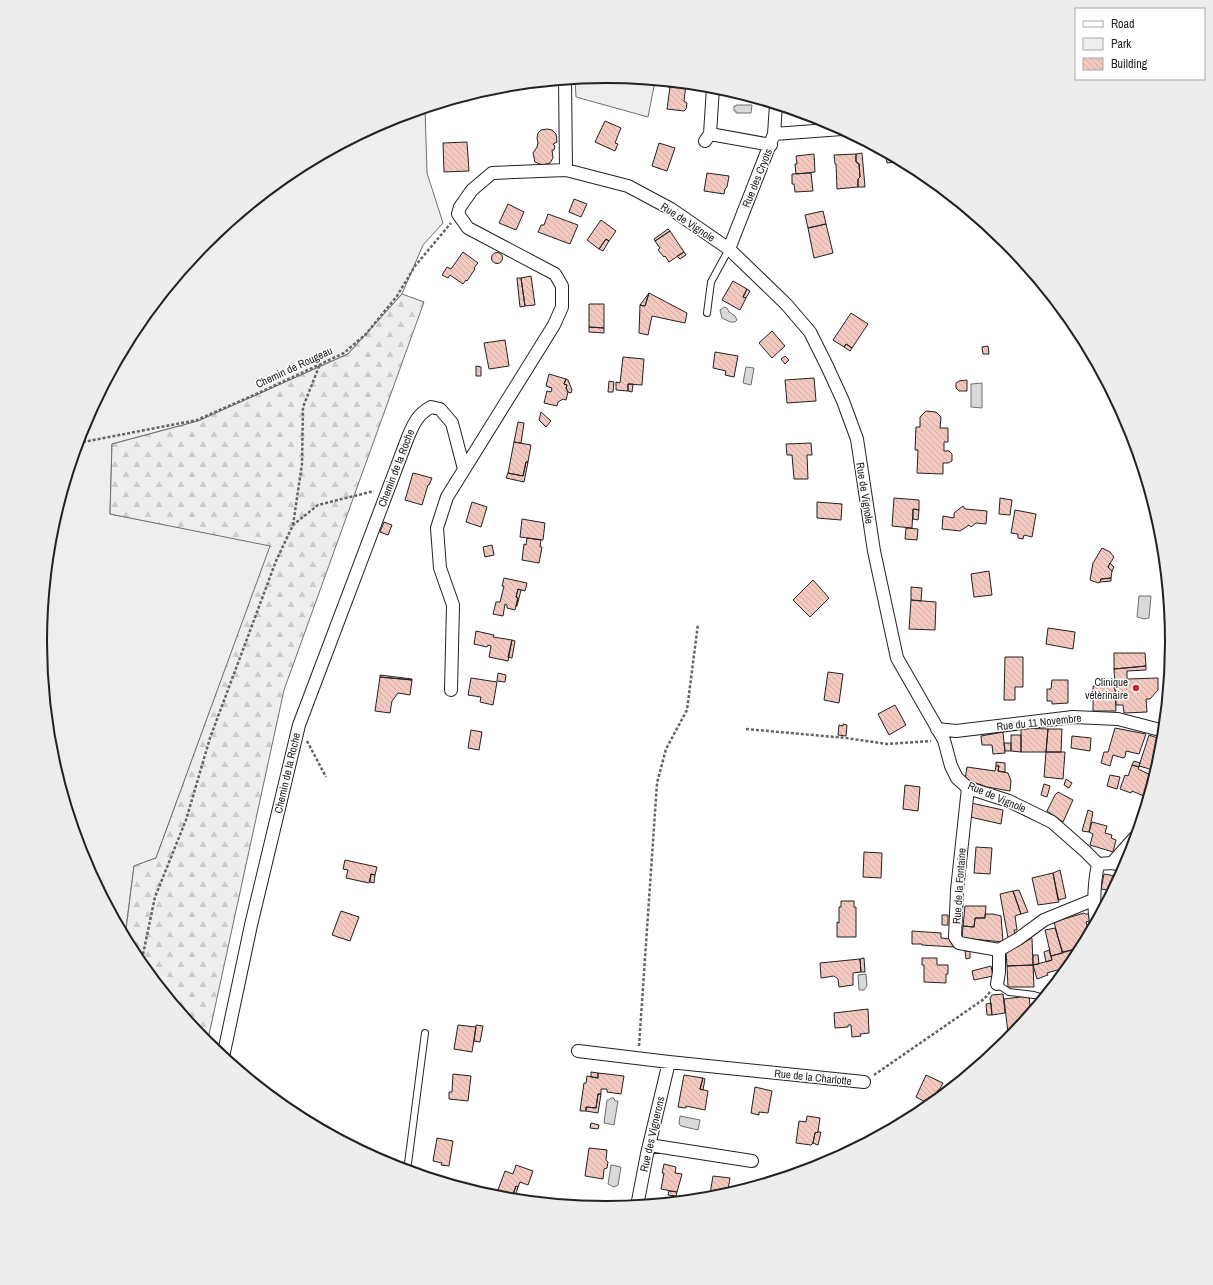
<svg xmlns="http://www.w3.org/2000/svg" width="1213" height="1285" viewBox="0 0 1213 1285" font-family="'Archivo Narrow',sans-serif">
<style>
.green{fill:#eee;stroke:#6f6f6f}
.forest{fill:url(#forest-firs);stroke:#6f6f6f}
.water{fill:#d9d9d9;stroke:#6f6f6f}
.building{fill:url(#building-back-hatch);stroke:#222}
.lines{fill:none;stroke-linecap:round;stroke-linejoin:round}
.service-casing{stroke:#222;stroke-width:8}
.minor-casing{stroke:#222;stroke-width:14}
.path{stroke:#646464;stroke-width:2.5;stroke-dasharray:3 2;stroke-linecap:butt}
.service{stroke:#fff;stroke-width:6}
.minor{stroke:#fff;stroke-width:12}
.poi-dot{fill:#c62828;stroke:#fff;stroke-width:1.5}
.labels{text-anchor:middle;stroke-width:3;stroke-linejoin:round;paint-order:stroke}
.street-label{font-size:11px;fill:#222;stroke:#fff}
.poi-label{font-size:11px;fill:#222;stroke:#fff;text-anchor:end}
.rim{fill:none;stroke:#222;stroke-width:2}
</style>
<defs>
<pattern id="forest-firs" width="22" height="20" patternUnits="userSpaceOnUse"><rect width="22" height="20" fill="#eee"/><path d="M5 1l3.5 6h-7zM16 11l3.5 6h-7z" fill="#ccc"/></pattern>
<pattern id="building-back-hatch" width="6" height="6" patternUnits="userSpaceOnUse"><rect width="6" height="6" fill="#f3c9c0"/><path d="M-1 5l2 2M0 0l6 6M5-1l2 2" fill="none" stroke="#d0aca5"/></pattern>
</defs>
<rect width="100%" height="100%" fill="#fff"/>
<!-- green -->
<path class="green" d="M607,76L655,81L648,117L576,97L575,79Z
M425,108L427,173L443,223L423,245L402,294L348,354L198,421L112,444L110,514L271,545L156,858L134,866L125,937L83,859L51,753L40,642L51,532L83,425L136,328L206,242L292,171L390,119Z"/>
<!-- forest -->
<path class="forest" d="M402,294L424,302L284,690L207,1044L135,957L125,937L134,866L156,858L270,546L110,514L112,444L198,421L348,354Z"/>
<!-- water -->
<path class="water" d="M736,105H752L751,113H736V111H734V106H736Z
M724,307L727,308L729,312L735,316L737,320L735,322H730L722,318L720,310Z
M746,367L754,368L751,385L743,383Z
M982,383V408L971,407V384Z
M1139,596H1151L1149,618L1144,619L1137,617Z
M866,974L867,986L864,990H859L858,975Z
M611,1098H614L615,1101H618L614,1125L604,1123L607,1100H609Z
M680,1116L700,1120L698,1130L681,1126L679,1124Z
M611,1165L621,1167L618,1185L614,1187L608,1184Z"/>
<!-- building -->
<path class="building" d="M669,82L686,84L684,101L687,103L686,109L684,111L667,109L670,87H668Z
M736,93L754,98L753,101L735,97Z
M605,121L621,128L615,143L618,144L615,151L595,142Z
M547,129L552,130L556,134L557,142L553,144L555,146L554,150H552L553,158L550,163L542,165L535,162L533,153L537,147L538,143L537,138L538,133L541,130Z
M467,142L469,171L444,172L443,143Z
M659,143L675,148L667,171L652,166Z
M862,153L865,187H858V179L860,177L859,164L856,162V154Z
M814,154L815,172L796,174L795,164H797L796,156Z
M856,154V162L859,164L860,177L858,179V187L837,189L836,164H835L834,155Z
M886,157H894L903,161L887,163Z
M707,173L729,176L727,187L725,189L724,194L704,191Z
M811,173L813,191L795,192L794,184H792V174Z
M574,199L587,204L581,217L569,212Z
M508,204L524,212L516,230L499,223Z
M823,211L826,224L808,228L805,215Z
M548,214L578,225L570,244L538,232L541,225H544Z
M601,220L616,231L609,241L606,239L599,249L587,240Z
M826,224L833,253L814,258L808,228Z
M668,229L670,231L655,241L654,239Z
M670,231L684,252L669,262L665,256L664,257L658,250L660,248L655,241Z
M606,239L609,241L603,251L599,249Z
M463,252L478,263L474,268L475,269L467,281L466,280L463,284L450,275L448,278L442,275L447,267L451,269Z
M684,252L686,255L680,259L677,256Z
M491.5 258a5.5 5.5 0 1 1 11 0a5.5 5.5 0 1 1-11 0Z
M531,276L535,305L525,306L521,278Z
M517,278H521L525,306L520,307Z
M733,281L747,289L743,297L746,298L740,310L722,300Z
M747,289L750,291L746,298L743,297Z
M649,293L687,313L685,323L652,316L648,335L639,333L640,305L645,306Z
M649,293L645,306L640,305Z
M589,304H604V328L589,327Z
M851,313L868,324L852,348L846,344L844,347L833,340Z
M589,327L604,328V333L589,332Z
M772,331L785,346L772,358L759,343Z
M505,340L509,366L489,369L484,343Z
M846,344L852,348L850,351L844,347Z
M988,346L989,354H983L982,347Z
M715,352L738,356L734,377L725,375L726,371L713,368Z
M785,356L789,360L785,364L781,359Z
M623,357L644,359L642,385L628,384V391L616,390V382L620,383Z
M476,366L481,367V376H476Z
M549,374L566,379L564,384L567,385L566,388L568,392L566,400L563,399L558,402L557,406L544,403L547,391L551,392L552,388L546,386Z
M814,378L816,401L787,403L785,380Z
M566,379L568,380L572,390L571,393L568,392L566,388L567,385L564,384Z
M967,380V391H959L956,388V383L959,381Z
M609,381L614,382L613,392H608Z
M628,384H633L632,392L628,391Z
M926,411L936,412L941,417L940,428H948V442H944V451H949L952,454V461L948,463H943V474L917,473L918,450H915L916,427H920V417Z
M541,412L551,421L546,427L539,420Z
M518,422L524,423L521,443L514,442Z
M514,442L531,445L528,462H526L523,476L508,473Z
M811,443L812,455H807L808,479H794L792,455H787L786,444Z
M526,462H528L524,482L506,478L508,473L523,476Z
M413,473L432,478L429,485H428L422,505L405,500Z
M894,498L919,500V510L913,509L912,528L892,526Z
M1000,498L1012,500L1010,515L999,514Z
M472,502L487,507L481,527L466,522Z
M817,502L842,504L841,520L817,518Z
M963,506L965,509L987,511L986,524L976,523L971,527L969,525L960,531L942,529L943,516L954,518V513Z
M913,509L919,510L918,520L913,519Z
M1015,510L1036,514L1032,537L1024,535L1023,539L1018,538V534L1011,533Z
M522,519L545,523L543,540L520,537Z
M384,522L392,525L388,535L380,532Z
M906,528L918,529L917,540L905,539Z
M527,538L541,540L540,547H542L539,563L522,560L524,544L526,545Z
M492,545L494,555L485,557L483,547Z
M1102,548L1110,552L1114,557L1108,567L1112,571L1111,578L1101,579L1100,582L1098,583L1090,580L1093,563Z
M1110,563L1114,567L1112,571L1108,567Z
M989,571L992,595L974,597L971,574Z
M504,578L527,583L525,591L518,589L516,597L518,598L515,610L507,608V605L505,604L503,616L493,614L496,602H500L504,586H502Z
M1111,578V581L1100,582L1101,579Z
M813,580L829,598L810,617L793,600Z
M911,587L922,588L921,601L911,600Z
M518,589L521,590L517,606H516L518,598L516,597Z
M911,600L936,602L935,630L909,629Z
M1048,628L1075,632L1073,649L1046,644Z
M476,631L494,635L493,637L512,640L508,661L489,657L491,646L488,645L487,647L474,644Z
M512,640L515,641L512,658L508,657Z
M1114,653H1145L1146,666L1114,669Z
M1005,657H1023V687H1015V700H1004Z
M1146,666V670L1127,671V679L1158,678V690L1150,699H1146L1147,712L1124,713L1123,705H1116L1114,669Z
M828,672L843,674L839,703L824,700Z
M498,673L506,675L505,682L497,681Z
M380,675L412,679V680L380,677Z
M380,677L412,680L410,695L398,693L392,701L390,713L375,711Z
M471,678L497,682L493,705L480,702L481,697L468,695Z
M1052,680H1068V703L1052,704V701H1047V689H1051Z
M1093,686H1115L1116,711H1093Z
M895,705L906,725L889,735L878,714Z
M843,724L847,725L846,736L838,735L839,725L843,726Z
M1021,728L1048,729L1046,752H1021Z
M1115,728L1146,734L1139,754L1126,751L1125,757L1123,758L1113,755L1110,766L1101,763L1104,752H1108Z
M1048,729H1062L1061,752H1046Z
M471,730L482,732L479,750L468,748Z
M1003,732L1005,753L993,754L992,745H982L981,736Z
M1011,735H1021V752L1011,751Z
M1149,735L1163,740L1162,753L1157,771L1139,766Z
M1072,736L1091,738L1090,751L1071,748Z
M1004,743H1011V751H1005Z
M1046,752H1065L1063,779L1044,777Z
M1134,761L1140,763L1139,767L1132,765Z
M996,762L1005,763V772L998,771L999,766H996Z
M1132,765L1139,767L1138,769L1155,777L1151,789L1148,788L1144,796L1132,791L1131,793L1120,789L1125,775L1128,776Z
M996,766H999L998,771L1008,773L1011,781L1010,791L987,787L965,779L967,767L995,771Z
M1110,775L1120,777L1117,789L1107,786Z
M1066,779L1072,783L1069,788L1064,785Z
M1044,784L1050,786L1047,797L1041,795Z
M905,785L920,787L918,811L903,809Z
M1058,792L1073,800L1063,822L1047,811L1055,795Z
M971,803L1003,810L1001,824L970,817Z
M1088,810L1093,812L1089,832L1082,831Z
M1092,822L1107,826L1105,833L1112,835L1111,838L1116,840L1113,852L1090,845L1093,834L1089,832Z
M976,847L992,848L990,874L974,873Z
M864,852L882,853L881,878L863,877Z
M345,860L377,867L375,875L371,874L369,883L346,878L348,870L343,869Z
M1060,870L1066,898L1058,900L1053,873Z
M1053,873L1059,902L1038,905L1032,878Z
M371,874L375,875L374,883L370,882Z
M1104,874L1121,877L1113,891L1101,889Z
M1019,890L1028,912L1021,914L1013,891Z
M1013,891L1021,914L1015,916L1017,930H1014L1015,936L1008,938L1000,894Z
M841,901H854V907H856V937H837V922L839,923V907H841Z
M965,906H986L985,918H975L974,927L963,926Z
M341,911L359,917L350,941L332,935Z
M1084,913L1085,914H1088L1090,921L1086,922L1090,935L1088,938L1081,940L1083,946L1075,960L1072,950L1062,952L1054,922Z
M985,914H993L1001,916L1003,942L962,938L963,926L974,927L975,918H985Z
M942,915H948V925H942Z
M1055,928L1063,953L1051,956L1045,930Z
M912,931L941,933V938L951,939L954,941V947L922,945V944H912Z
M1032,938L1033,965L1007,966L1006,952Z
M1088,938L1083,946L1081,940Z
M1049,950L1052,960L1046,962L1044,952Z
M1072,950L1075,960L1071,966L1047,973L1048,975L1037,979L1033,965L1052,960L1051,956Z
M965,951H970V958L966,959Z
M1033,955H1038L1039,964L1033,965Z
M864,958L865,972H861L860,959Z
M922,958H937V965H948V974H946V983L924,982V965H922Z
M860,959L861,972L853,973V985L839,987L838,979L834,976L821,978L820,963Z
M1033,965L1034,987H1008L1007,966Z
M991,966L993,976L974,980L972,971Z
M1003,994L1005,1013L992,1015L990,998L992,995Z
M1029,996L1031,1014L1009,1041L1004,999Z
M991,1003L992,1015H987L986,1004Z
M868,1009L869,1033L860,1034L861,1036L852,1037L851,1025H848V1027L835,1028L834,1013Z
M458,1025L476,1027L472,1052L454,1049Z
M476,1025L483,1026L480,1042L474,1041Z
M591,1072L598,1073V1078L591,1077Z
M598,1073L624,1076L621,1094L607,1092V1089H601V1094H598L596,1108L586,1107V1111H580L584,1083H586L587,1076L598,1078Z
M453,1074L471,1076L468,1101L449,1099V1092H452Z
M684,1075L703,1078L700,1089L708,1091L705,1110L686,1106V1108L678,1107Z
M926,1075L943,1083L931,1105L916,1097Z
M703,1078L705,1079L703,1090L700,1089Z
M755,1087L772,1091L768,1113L759,1112V1115L751,1113Z
M938,1090L941,1091L936,1101L931,1105Z
M598,1094H601L598,1113L586,1111V1107L596,1108Z
M807,1116L820,1118L818,1132L815,1133L813,1143L811,1145L796,1143L799,1121L806,1122Z
M591,1123L599,1125L598,1129L590,1128Z
M818,1132H821L818,1145L813,1143L815,1133Z
M437,1138L453,1141L449,1166L441,1165L442,1163L433,1161Z
M589,1148L607,1150L606,1160L608,1162L607,1168L604,1169L603,1179L585,1176Z
M664,1164L676,1167L675,1173L682,1174L677,1192L661,1189L664,1173H662Z
M516,1165L533,1171L528,1185L520,1182L518,1187L516,1186L511,1200L495,1198L505,1171L513,1174Z
M713,1176L730,1178L727,1195L717,1198L707,1199L708,1193L710,1194Z
M516,1186L518,1187L514,1200H511Z
M669,1191L677,1192L676,1196L668,1195Z"/>
<g class="lines">
<!-- service casing -->
<g class="service-casing">
<path id="service" d="M707,313L711,282L729,249
M997,984L1009,992L1034,995L1044,998
M407,1171L425,1033"/>
</g>
<!-- minor casing -->
<g class="minor-casing">
<path id="minor" d="M565,80L566,170
M710,134L771,145
M774,134L842,129
M705,141L710,134L713,87
M729,249L774,134L776,105
M451,690L453,605L440,568L437,528L447,497L554,325L562,307V286L555,274L468,228L458,214L460,207L472,190L492,173L566,170L628,186L671,209L729,249L786,304L810,332L827,366L843,401L857,439L874,551L897,658L944,740L951,766L957,778L968,788L1009,801L1052,822L1085,851L1098,864
M937,729L956,731L1073,717L1118,719L1164,731
M968,788L957,890L955,937L959,943L999,950
M1112,863L1118,864L1125,869
M1096,923C1093,903 1094,884 1098,864L1112,863L1138,834
M999,950L1018,939L1044,920L1093,900
M997,984L999,972V950
M578,1051L669,1062L864,1082
M223,1057L251,925L299,725L408,437C414,423 417,415 431,407L440,409L452,423L464,469
M649,1145L752,1161
M637,1206L647,1154L669,1062"/>
</g>
<!-- path -->
<path class="path" d="M78,443L197,420L263,391L344,353L366,334L397,296L415,266L451,223
M293,525L302,464L303,407L320,364
M746,729L846,738L887,744L931,741
M307,741L326,777
M141,964L155,897L186,820L210,738L276,561L293,525L318,505L374,491
M639,1046L657,783L666,749L687,710L698,624
M874,1075L984,999L990,992"/>
<!-- service -->
<use href="#service" class="service"/>
<!-- minor -->
<use href="#minor" class="minor"/>
</g>
<!-- markers -->
<circle class="poi-dot" cx="1136" cy="688" r="4"/>
<g class="labels">
<!-- street labels -->
<g class="street-label">
<text transform="translate(757 178) rotate(-68)" y="4">Rue des Cryots</text>
<text transform="translate(688 222) rotate(33)" y="4">Rue de Vignole</text>
<text transform="translate(294 367) rotate(-25)" y="4">Chemin de Rougeau</text>
<text transform="translate(396 468) rotate(-69)" y="4">Chemin de la Roche</text>
<text transform="translate(865 493) rotate(81)" y="4">Rue de Vignole</text>
<text transform="translate(1039 722) rotate(-6)" y="4">Rue du 11 Novembre</text>
<text transform="translate(287 773) rotate(-77)" y="4">Chemin de la Roche</text>
<text transform="translate(997 797) rotate(23)" y="4">Rue de Vignole</text>
<text transform="translate(959 886) rotate(-86)" y="4">Rue de la Fontaine</text>
<text transform="translate(813 1077) rotate(6)" y="4">Rue de la Charlotte</text>
<text transform="translate(652 1134) rotate(-77)" y="4">Rue des Vignerons</text>
</g>
<!-- poi labels -->
<g class="poi-label">
<text x="1128" y="686">Clinique<tspan x="1128" dy="13">vétèrinaire</tspan></text>
</g>
</g>
<!-- crop -->
<path d="M0 0H1213V1285H0ZM47 642a559 559 0 1 1 1118 0a559 559 0 1 1-1118 0Z" fill="#ededed" fill-rule="evenodd"/>
<path class="rim" d="M47 642a559 559 0 1 1 1118 0a559 559 0 1 1-1118 0Z"/>
<!-- legend -->
<rect x="1075" y="8" width="130" height="72" fill="#ffffff" stroke="#a7a7a7"/>
<rect x="1083" y="21" width="20" height="6" fill="#ffffff" stroke="#a7a7a7"/>
<text x="1111" y="28" font-size="12" fill="#222222">Road</text>
<rect x="1083" y="38" width="20" height="12" fill="#eeeeee" stroke="#a7a7a7"/>
<text x="1111" y="48" font-size="12" fill="#222222">Park</text>
<rect x="1083" y="58" width="20" height="12" fill="url(#building-back-hatch)" stroke="#a7a7a7"/>
<text x="1111" y="68" font-size="12" fill="#222222">Building</text>
</svg>
